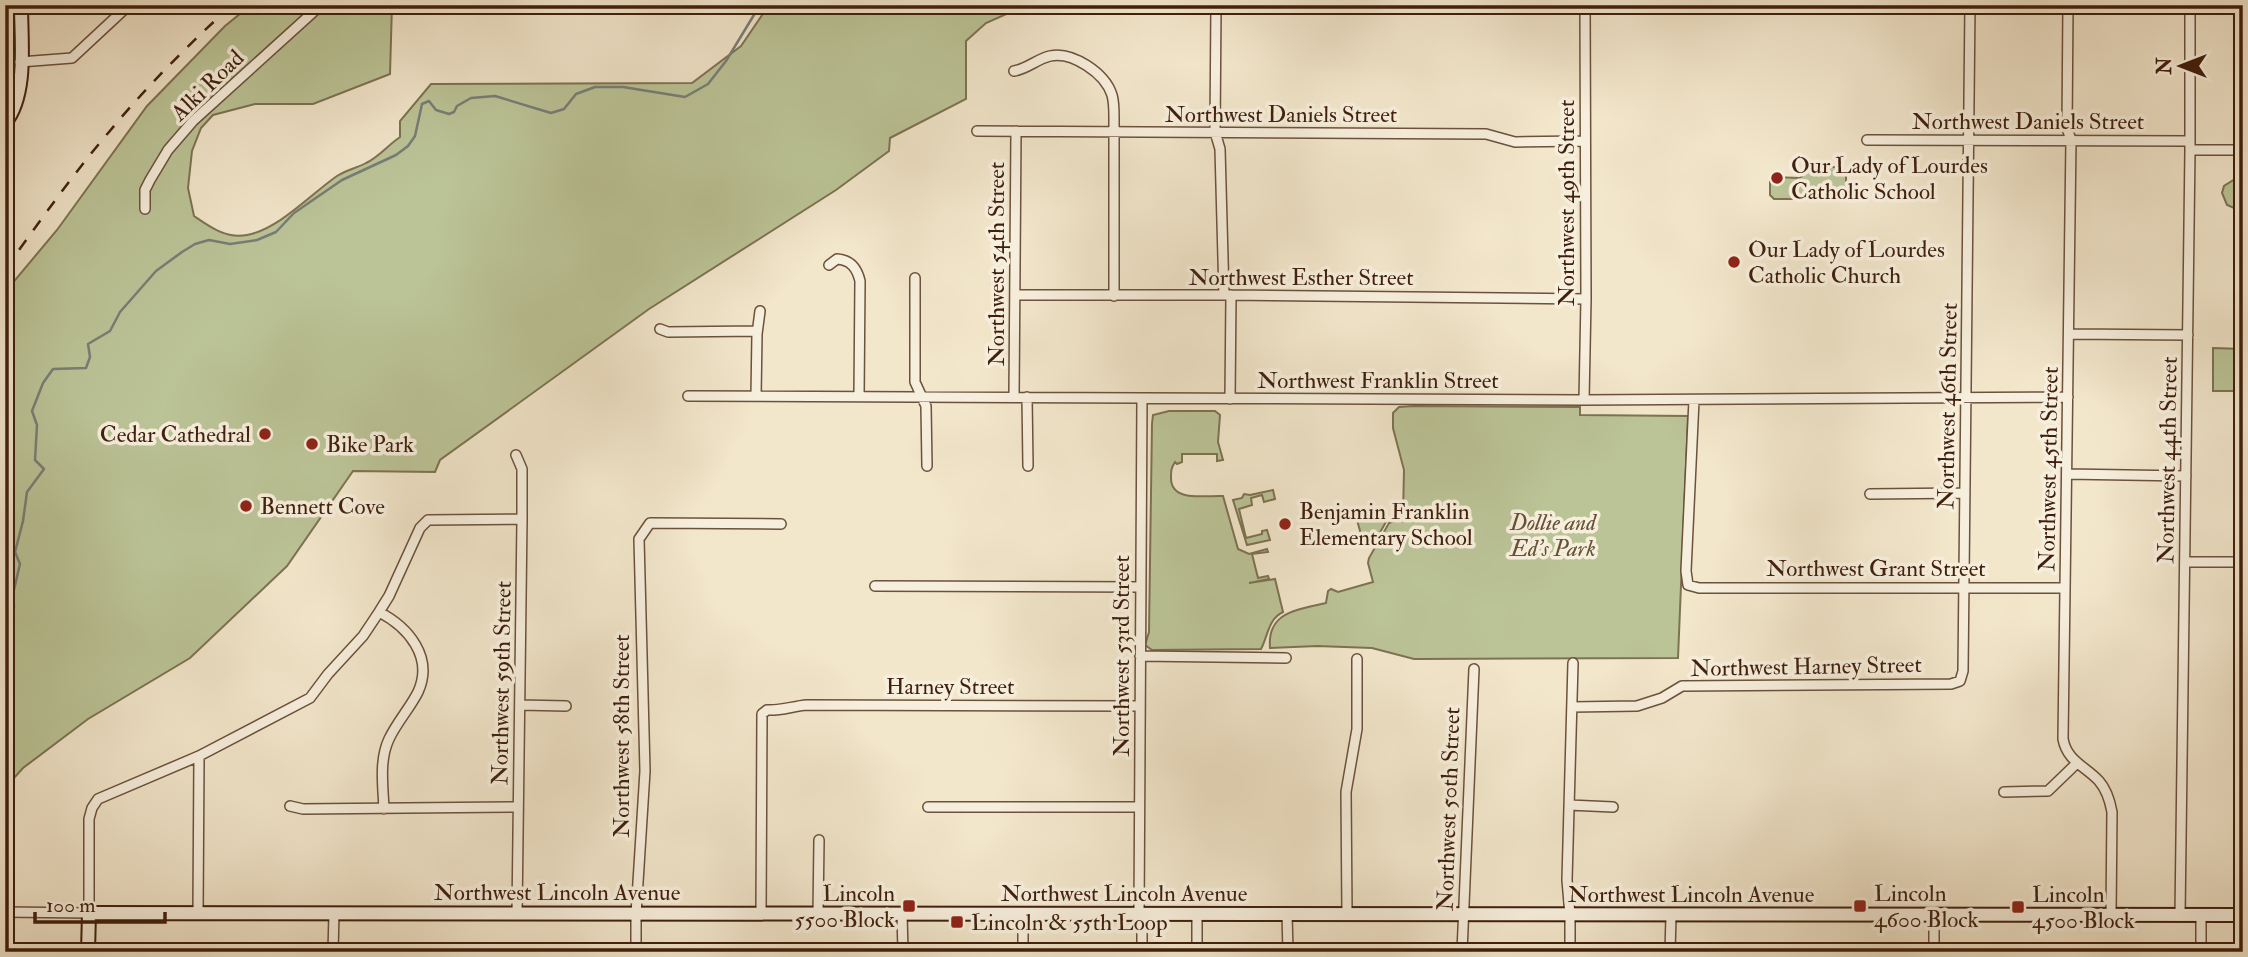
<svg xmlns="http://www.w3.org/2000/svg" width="2248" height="957" viewBox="0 0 2248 957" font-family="'IM FELL Double Pica',serif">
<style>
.green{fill:#bbc497;stroke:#7d7252;stroke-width:2}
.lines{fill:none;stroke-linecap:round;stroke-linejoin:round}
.stream{stroke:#777e77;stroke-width:2.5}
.street-casing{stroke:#6c513c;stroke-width:12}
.secondary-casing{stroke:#3f1f0d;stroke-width:16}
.street{stroke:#f7efdd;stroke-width:9}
.secondary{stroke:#f7efdd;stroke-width:12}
.rail{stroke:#3f1f0d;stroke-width:2.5;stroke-dasharray:12 12;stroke-linecap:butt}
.poi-dot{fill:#8f2418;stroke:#f7efdd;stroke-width:2.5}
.labels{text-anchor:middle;stroke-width:7;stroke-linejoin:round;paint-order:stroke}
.street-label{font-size:23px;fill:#3f1f0d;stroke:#f7efdd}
.poi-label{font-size:23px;fill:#3f1f0d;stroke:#f7efdd;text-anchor:start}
.park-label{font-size:23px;font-style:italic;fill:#645136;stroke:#f7efdd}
</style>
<rect width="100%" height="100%" fill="#f2e6cb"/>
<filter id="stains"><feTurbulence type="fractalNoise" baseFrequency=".00286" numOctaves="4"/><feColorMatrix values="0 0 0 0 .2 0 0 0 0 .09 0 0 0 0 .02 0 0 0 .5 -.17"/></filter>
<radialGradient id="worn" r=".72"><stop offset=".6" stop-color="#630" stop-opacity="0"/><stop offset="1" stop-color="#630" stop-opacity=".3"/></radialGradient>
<!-- green -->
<path class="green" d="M251,5H392L390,74L313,104H255L213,115L201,128L192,151L188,188L194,216C210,227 226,239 247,235C279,229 311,194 337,176C346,170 357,168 366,163C379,157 388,145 400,137V121L431,84L692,83L741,46L769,5H1027L986,23L966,41V99L890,138L889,151L836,190L649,309L440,460L435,472L353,471L287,566L190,658L88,719L23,768L5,788V292L57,230L147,106L225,26Z
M1811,167H1842L1846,172V192L1839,199H1774L1770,195V181L1774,177L1800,178Z
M2235,179L2243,181V205L2234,208L2227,205L2222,193L2224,186Z
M2213,348L2243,349V391H2213Z
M1414,406L1580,407V415L1688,416L1678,658L1414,659L1372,648L1317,646L1270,648C1267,611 1298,610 1326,603L1328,591L1331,589L1338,592L1373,582L1368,563L1369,558L1389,523L1399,520V517L1403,515L1404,470L1393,428V413L1399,407Z
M1169,411H1215L1220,415L1218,442L1223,460L1217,461V454H1182V462L1177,464L1175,462C1171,468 1171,471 1171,478C1171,503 1206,495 1223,496L1238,549L1249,554L1267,549L1268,552L1252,554L1258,578L1268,576L1269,579L1249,583L1275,579L1283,612C1268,619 1268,636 1261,649L1152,650L1145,645L1149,632L1152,424L1153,415Z
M1273,490L1275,499L1264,502L1262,495L1251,498L1252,505L1239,509L1246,538L1262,534V531L1267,530L1270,540L1247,545L1233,500L1242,498L1244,494L1250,495Z
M1381,514L1383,521L1387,520L1374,543L1364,545L1357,520Z"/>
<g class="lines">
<!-- stream -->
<path class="stream" d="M5,626L14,607L13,594L20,564L15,552L23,521L27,492L44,469L35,460L37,425L32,411L43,383L53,369L86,368L90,357L88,344L110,331L120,312L156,271L182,252L195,244L209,240L230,244L257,240L276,232L294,213L342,180L396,155L408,146L415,136L422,104L429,101L436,110L449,114L454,112L457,106L471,98L495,96L551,113L564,109L576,94L595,87H623L685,97L708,84L726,61L760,5"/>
<!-- street casing -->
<g class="street-casing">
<path id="street" d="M1216,5L1215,132L1220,149L1224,295
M2068,5L2067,128L2071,140L2063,739C2067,761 2085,766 2099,781C2107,790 2110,801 2112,812L2111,915
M1880,6L2243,8
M20,62L72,58L129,5
M1014,71C1027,69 1037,59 1050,56C1072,51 1105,73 1112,95C1114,102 1114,110 1114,117V296
M5,88L20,89
M977,131L1486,134L1515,142L1585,141
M1867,140L2189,141
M2190,150H2243
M145,209V190L150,180L168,150L193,121L321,5
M829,265L837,259C851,260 857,268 860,281L859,396
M915,278V382L926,406L927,466
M1015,295H1231L1586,299
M660,329L668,332L757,331
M2069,334L2188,335
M688,396L1584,400L2068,397
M756,396L757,334L760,311
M1014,397L1016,131
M1027,397L1028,466
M1230,399L1231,295
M1584,400L1586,299L1585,5
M1694,400L1686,571L1688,585L1699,588H2065
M516,455L522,469V519L517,914
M2067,474L2186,476
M1870,494L1965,493
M2185,562H2243
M875,586L1140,587
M379,612C408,627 434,657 418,692C410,708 397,722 389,739C379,760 383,786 384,809
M1140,656L1286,658
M520,705L566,706
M1572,707L1637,706L1662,698L1682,686L1951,684L1960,681L1963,671L1970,5
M2004,792L2048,791L2077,763
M1569,805L1613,807
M290,806L303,809L518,807
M928,807H1139
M5,912L89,913V819L92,808L98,799L199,756L310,698L328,674L363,636L379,612L389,596L420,528L428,520L522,519
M198,913L199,756
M761,914L762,714L767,710C781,711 793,706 807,705L1140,706
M818,914L819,840
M902,914L903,952
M1139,914L1142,398
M1142,914V952
M1287,914L1288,952
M1347,914L1346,792L1357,729V659
M2180,916L2190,150V5
M333,952L334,913
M636,952V914L645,771L639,539L650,523L781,524
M1023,952V914
M1197,952V914
M1462,952L1474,669
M1570,952V915L1567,880L1573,663
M1670,952L1671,916
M1934,952V915
M2201,952V915"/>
</g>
<!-- secondary casing -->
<g class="secondary-casing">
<path id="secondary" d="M5,123C28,94 21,41 21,5
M88,952L89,913L2243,915"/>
</g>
<!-- street -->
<use href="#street" class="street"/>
<!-- secondary -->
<use href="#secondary" class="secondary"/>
<!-- rail -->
<path class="rail" d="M5,269C39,223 72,175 109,132C147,86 188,45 232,5"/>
</g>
<!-- markers -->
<g class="poi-dot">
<circle cx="1777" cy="178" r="7"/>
<circle cx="1734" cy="262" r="7"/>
<circle cx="265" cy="434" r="7"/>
<circle cx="312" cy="444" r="7"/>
<circle cx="246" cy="506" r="7"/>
<circle cx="1285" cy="524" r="7"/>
<rect x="902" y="899" width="14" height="14" rx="3.5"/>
<rect x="1853" y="899" width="14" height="14" rx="3.5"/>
<rect x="2011" y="900" width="14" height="14" rx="3.5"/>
<rect x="950" y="915" width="14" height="14" rx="3.5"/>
</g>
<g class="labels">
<!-- street labels -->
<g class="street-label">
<text transform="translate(207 85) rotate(-44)" y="8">Alki Road</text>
<text x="1281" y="122">Northwest Daniels Street</text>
<text x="2028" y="129">Northwest Daniels Street</text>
<text transform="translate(1566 203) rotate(-90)" y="8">Northwest 49th Street</text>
<text transform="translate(996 264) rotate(-90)" y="8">Northwest 54th Street</text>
<text x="1301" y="285">Northwest Esther Street</text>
<text x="1378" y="388">Northwest Franklin Street</text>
<text transform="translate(1947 406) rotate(-89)" y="8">Northwest 46th Street</text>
<text transform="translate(2167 460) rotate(-89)" y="8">Northwest 44th Street</text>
<text transform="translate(2048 469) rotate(-89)" y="8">Northwest 45th Street</text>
<text x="1876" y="576">Northwest Grant Street</text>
<text transform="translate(1121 656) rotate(-90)" y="8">Northwest 53rd Street</text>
<text transform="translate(1806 666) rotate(-1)" y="8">Northwest Harney Street</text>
<text transform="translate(501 683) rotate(-89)" y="8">Northwest 59th Street</text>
<text x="950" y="694">Harney Street</text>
<text transform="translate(621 736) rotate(-90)" y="8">Northwest 58th Street</text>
<text transform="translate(1448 809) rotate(-88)" y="8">Northwest 50th Street</text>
<text x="557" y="900">Northwest Lincoln Avenue</text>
<text x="1124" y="901">Northwest Lincoln Avenue</text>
<text x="1691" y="902">Northwest Lincoln Avenue</text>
</g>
<!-- poi labels -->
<g class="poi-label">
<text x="1791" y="173">Our Lady of Lourdes<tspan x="1791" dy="26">Catholic School</tspan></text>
<text x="1748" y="257">Our Lady of Lourdes<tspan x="1748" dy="26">Catholic Church</tspan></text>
<text x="251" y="442" text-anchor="end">Cedar Cathedral</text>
<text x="326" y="452">Bike Park</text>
<text x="260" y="514">Bennett Cove</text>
<text x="1299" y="519">Benjamin Franklin<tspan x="1299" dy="26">Elementary School</tspan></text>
<text x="895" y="901" text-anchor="end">Lincoln<tspan x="895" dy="26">5500 Block</tspan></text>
<text x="1874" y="901">Lincoln<tspan x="1874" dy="26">4600 Block</tspan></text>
<text x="2032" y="902">Lincoln<tspan x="2032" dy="26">4500 Block</tspan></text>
<text x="971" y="930">Lincoln &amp; 55th Loop</text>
</g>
<!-- park labels -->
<g class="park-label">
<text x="1553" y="530">Dollie and<tspan x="1553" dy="26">Ed's Park</tspan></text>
</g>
</g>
<!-- margin -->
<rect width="2248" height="957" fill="none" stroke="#f2e6cb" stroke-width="28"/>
<rect x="7" y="7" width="2234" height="943" fill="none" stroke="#3f1f0d" stroke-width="3.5"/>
<rect x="14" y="14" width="2220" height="929" fill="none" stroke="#3f1f0d" stroke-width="2"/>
<!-- north arrow -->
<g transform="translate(2181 66) rotate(270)" stroke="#f7efdd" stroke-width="5" paint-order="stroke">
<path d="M0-5L12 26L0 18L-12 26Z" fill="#3f1f0d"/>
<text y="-10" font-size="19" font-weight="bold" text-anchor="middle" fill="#3f1f0d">N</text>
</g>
<!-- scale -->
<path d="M35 912v10h130v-10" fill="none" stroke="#3f1f0d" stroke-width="3.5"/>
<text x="46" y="912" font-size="21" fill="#3f1f0d" stroke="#f7efdd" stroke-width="5" paint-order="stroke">100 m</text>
<rect width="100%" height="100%" filter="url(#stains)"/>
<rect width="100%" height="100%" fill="url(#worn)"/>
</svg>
